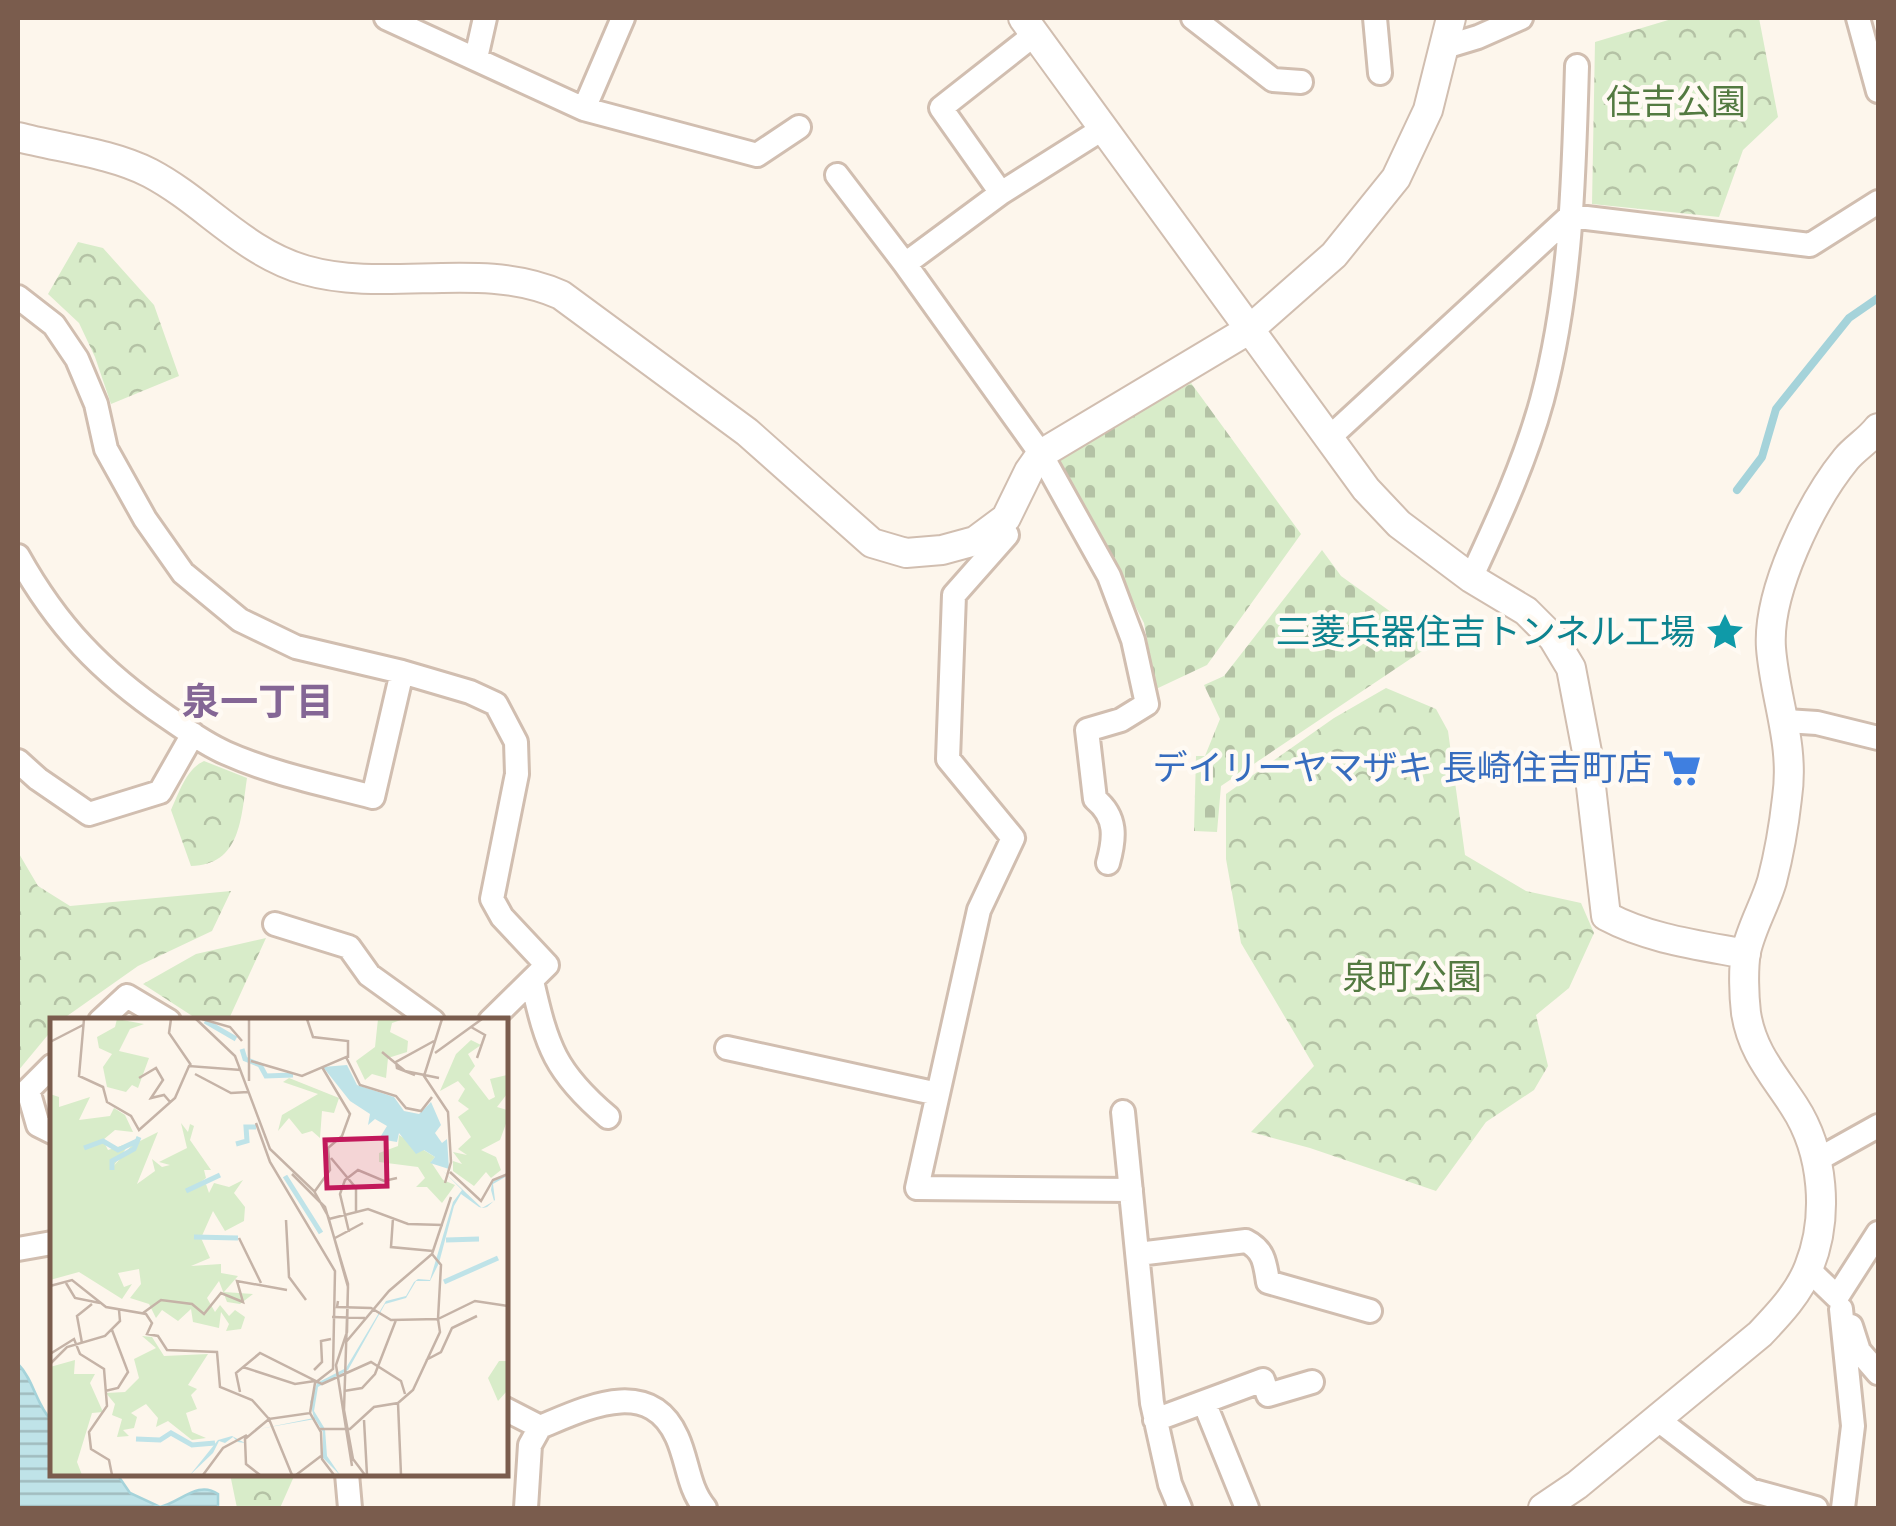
<svg xmlns="http://www.w3.org/2000/svg" width="1896" height="1526" viewBox="0 0 1896 1526" font-family="Quicksand,'Noto Sans JP',sans-serif">
<style>
.forest{fill:url(#forest-crowns)}
.cemetery{fill:url(#cemetery-stones)}
.water{fill:url(#water-rules);stroke:#a5d3da;stroke-width:2.5}
.lines{fill:none;stroke-linecap:round;stroke-linejoin:round}
.stream{stroke:#a5d3da;stroke-width:8}
.minor-casing{stroke:#d1beb0;stroke-width:28}
.tertiary-casing{stroke:#d1beb0;stroke-width:32}
.minor{stroke:#fff;stroke-width:22}
.tertiary{stroke:#fff;stroke-width:28}
.labels{text-anchor:middle;stroke-width:9;stroke-linejoin:round;paint-order:stroke}
.park-label{font-size:35px;fill:#537a41;stroke:#fffaf3}
.culture-label{font-size:35px;fill:#0d838f;stroke:#fffaf3;text-anchor:end}
.shop-label{font-size:35px;fill:#366cbe;stroke:#fffaf3;text-anchor:end}
.neighbourhood-label{font-size:38px;font-weight:bold;fill:#846695;stroke:#fffaf3}
.inset-river{fill:none;stroke:#bfe3e8;stroke-width:5}
.inset-road{fill:none;stroke:#c5b3a7;stroke-width:2.5}
.view{fill:#c2185b;fill-opacity:0.15;stroke:#c2185b;stroke-width:5}
.inset-edge{fill:none;stroke:#7a5c4d;stroke-width:5}
</style>
<defs>
<pattern id="forest-crowns" width="20" height="18" patternUnits="userSpaceOnUse" patternTransform="scale(2.5)"><rect width="20" height="18" fill="#d8ecc9"/><path d="M2 6a3 3 0 1 1 6 0M12 15a3 3 0 1 1 6 0" fill="none" stroke="#b4c2a5"/></pattern>
<pattern id="cemetery-stones" width="16" height="16" patternUnits="userSpaceOnUse" patternTransform="scale(2.5)"><rect width="16" height="16" fill="#d8ecc9"/><path d="M2 7V4a2 2 0 0 1 4 0v3zM10 15v-3a2 2 0 0 1 4 0v3z" fill="#b4c2a5"/></pattern>
<pattern id="water-rules" width="6" height="5" patternUnits="userSpaceOnUse" patternTransform="scale(2.5)"><rect width="6" height="5" fill="#bfe3e8"/><path d="M0 2.5h6" fill="none" stroke="#a0bbbe"/></pattern>
</defs>
<rect width="100%" height="100%" fill="#fdf6ec"/>
<!-- forest -->
<path class="forest" d="M1675,18H1759L1778,117L1743,150L1719,217L1592,204L1595,42Z
M78,242L103,248L154,305L179,376L111,404L95,357L79,323L48,294Z
M1386,688L1436,709L1448,731L1465,855L1526,891L1581,903L1594,933L1569,988L1536,1015L1548,1066L1534,1090L1486,1122L1436,1191L1310,1148L1251,1132L1314,1066L1241,943L1226,859V794L1334,718Z
M204,761L247,778C241,818 241,865 191,866L171,810C179,793 186,769 204,761Z
M18,852L38,886L70,906L231,891L212,931L138,966L60,1021H52V1030L18,1071Z
M266,938L228,1021H200L143,984L196,954Z
M230,1474H295L280,1508H237Z"/>
<!-- cemetery -->
<path class="cemetery" d="M1191,383L1301,534L1207,665L1156,689L1144,623L1058,459Z
M1322,550L1341,576L1434,643L1221,786L1217,832L1194,831L1196,756H1205L1220,719L1204,685L1224,676Z"/>
<!-- water -->
<path class="water" d="M18,1364C34,1380 36,1405 52,1421V1474H117L130,1493L160,1507C181,1502 198,1480 218,1494V1508H18Z"/>
<g class="lines">
<!-- stream -->
<path class="stream" d="M1737,490L1762,457L1776,409L1849,318L1878,298"/>
<!-- minor casing -->
<g class="minor-casing">
<path id="minor" d="M386,18L584,109L757,155L799,127
M1193,18L1273,80L1301,82
M1375,18L1380,73
M1858,18L1878,91
M1445,47L1478,37L1521,18
M476,58L485,18
M584,109L623,18
M837,175L905,264L1041,454L1109,576L1133,640L1147,704L1121,720L1087,730L1095,799C1117,817 1115,838 1108,863
M1001,193L941,108L1035,34
M905,264L1001,193L1104,128
M18,297L54,325L77,359L96,404L106,449L145,519L183,573L240,620L296,647L402,672L470,692L496,704L516,742L517,774L492,899L502,917L547,965L490,1021
M1330,437L1570,216L1810,245L1878,202
M1007,535L954,595L948,759L1013,838L979,910L917,1188L1131,1190
M18,556C57,626 101,672 167,717C186,730 205,744 226,753C273,774 324,784 373,797L402,672
M1471,578C1498,520 1525,462 1542,400C1571,292 1574,178 1577,66
M1786,721L1817,723L1878,738
M18,761L38,779L89,814L160,792L193,734
M275,924L349,947L369,975L433,1021
M532,981C547,1047 555,1072 608,1117
M100,1021L127,996L169,1021
M727,1048L938,1094
M52,1066L28,1090L38,1125L52,1132
M1123,1112L1152,1403L1170,1484L1180,1508
M1817,1160L1878,1126
M18,1249L52,1243
M1138,1254L1246,1241C1264,1250 1265,1263 1268,1282L1370,1311
M1809,1270L1837,1297L1878,1233
M1841,1309L1853,1426L1843,1508
M1851,1326L1859,1351L1878,1373
M1204,1402L1247,1508
M505,1409L540,1427
M1657,1419L1750,1490L1816,1508
M1155,1420L1263,1380L1268,1395L1312,1382
M347,1474L350,1508
M526,1508L530,1445L540,1427C584,1409 649,1375 677,1437C688,1461 688,1488 705,1508"/>
</g>
<!-- tertiary casing -->
<g class="tertiary-casing">
<path id="tertiary" d="M1023,18L1366,489L1399,524L1471,578L1526,611L1553,638L1571,668L1587,752L1606,916C1649,939 1698,945 1746,954
M18,137C60,148 111,153 150,173C205,202 243,252 305,270C388,294 481,259 561,295L747,432L872,543L906,553L942,550L975,541L1006,518L1029,471L1041,454L1250,329L1334,255L1396,178L1428,110L1451,18
M1543,1508L1577,1485L1760,1334C1779,1314 1799,1293 1809,1267C1829,1217 1824,1152 1794,1106C1774,1075 1752,1052 1746,1013C1744,996 1743,969 1746,952C1751,928 1765,905 1772,881C1779,854 1784,825 1787,798C1795,744 1775,700 1771,648C1767,592 1811,502 1846,459C1855,448 1869,440 1878,428"/>
</g>
<!-- minor -->
<use href="#minor" class="minor"/>
<!-- tertiary -->
<use href="#tertiary" class="tertiary"/>
</g>
<!-- icons -->
<defs>
<g id="sight-bare" transform="scale(3)"><path d="M0-6L1.8-2.2L6-1.7L2.9 1.2L3.7 5.4L0 3.3L-3.7 5.4L-2.9 1.2L-6-1.7L-1.8-2.2Z" fill="#0f9aa8" stroke="#fffaf3" stroke-width="2.5" paint-order="stroke"/></g>
<g id="supermarket-bare" transform="scale(3)"><path d="M-6-5.5h2.5l.6 2H6L4.5 2H-2.5L-4.4-4H-6ZM-1.5 3.2a1.3 1.3 0 1 0 .1 0ZM3 3.2a1.3 1.3 0 1 0 .1 0Z" fill="#3f7fe0" stroke="#fffaf3" stroke-width="2.5" paint-order="stroke"/></g>
</defs>
<g fill-rule="evenodd">
<use href="#sight-bare" x="1725" y="632"/>
<use href="#supermarket-bare" x="1682" y="768"/>
</g>
<g class="labels">
<!-- park labels -->
<g class="park-label">
<text x="1676" y="114">住吉公園</text>
<text x="1412" y="989">泉町公園</text>
</g>
<!-- culture labels -->
<g class="culture-label">
<text x="1695" y="644">三菱兵器住吉トンネル工場</text>
</g>
<!-- shop labels -->
<g class="shop-label">
<text x="1652" y="780">デイリーヤマザキ 長崎住吉町店</text>
</g>
<!-- neighbourhood labels -->
<g class="neighbourhood-label">
<text x="258" y="715">泉一丁目</text>
</g>
</g>
<!-- overview -->
<g transform="translate(50 1018)">
<rect width="458" height="458" fill="#fdf6ec"/>
<path d="M67,1L94,6L80,11L69,33L99,40L88,70L82,67L76,74L57,69L53,49L62,36L49,30L47,19L65,9ZM328,1H354L342,5L340,14L358,23L357,34L338,40L336,60L322,56L315,62L306,43L325,29ZM421,22L431,27L418,36L425,48L419,56L439,82L445,79L440,61L457,57V76L447,89L457,92V103L450,122L431,132L446,139L451,152L441,160L436,154L424,168L403,153V143L412,146L403,134L417,137L408,131L421,119L408,99L419,91L408,83L415,71L408,63L390,73L406,36ZM239,60L289,80L284,95L272,93L270,120L262,113L252,116L239,100L228,113L232,97L268,76L233,64ZM0,76L9,79V89L40,79L29,102L60,98L64,90L75,97L83,114L65,112L53,122L58,132L80,125L62,150L82,127L108,114L87,166L105,153L102,141L112,149L120,147L109,144L137,130L131,105L138,114L140,106L144,108L140,122L161,152H154L156,160L139,173L156,166L159,175L164,165L179,169L193,162L184,175L195,189L194,203L175,213L163,193L151,220L160,240L141,248L171,246V255L188,258L174,274L203,276L190,286L177,284L169,263L157,280L165,294L170,287L179,298L185,292L195,299L191,311L176,313L179,306L171,294L169,310L143,304L141,291L128,303L112,292L106,300L99,286L80,280L91,266L89,251L68,255L74,269L82,266L72,281L29,254L0,262ZM349,117L385,139L381,144L393,162L405,167L392,185L377,169H366L375,160L368,149L329,144V135L348,128ZM92,318L102,319L114,338L158,336L138,367L147,371L141,377L147,391L136,395L142,414L156,420L142,422L118,403L106,409L108,400L96,386L81,395L87,399L84,410L73,412L79,418L67,419L72,401L62,397L65,386L56,375L75,374L89,360L84,341L106,330ZM25,342L24,356H45L40,365L53,394L42,395L27,444L32,457H0V349ZM449,343H457V373L448,383L438,360Z" fill="#d8ecc9"/>
<path d="M297,47L307,67L344,79L354,93L369,96L381,84L391,107L385,115L392,125L397,121L399,151L380,145L385,139L374,132L366,136L349,115L347,124L329,121L337,108L325,101L318,107L320,96L300,83L273,49ZM392,152L432,190L444,183L441,172L442,165L448,160L457,158L443,166L445,182L437,189L433,190L429,189L411,176L404,188L389,245L380,263H366L356,280L335,286L298,352L268,369L264,393L275,411L277,438L290,457L273,440V414L265,401L209,411L195,425L188,424L183,419L175,425L169,423L163,435L140,457L168,422L182,418L195,425L209,411L264,400L260,384L267,365L296,350L336,283L356,278L364,264L368,261L380,262L403,184L412,172Z" fill="#bfe3e8"/>
<path class="inset-river" d="M155,3L186,21M192,31L195,41L210,47L216,58L243,57M186,126L197,123L196,109H206M34,130L53,123L68,132L87,123M62,152V143L84,131L89,119M235,158L271,215M136,173L170,157M144,219L188,220M396,222L429,221M394,264L448,240M86,421L110,422L121,415L142,427L165,425"/>
<path class="inset-road" d="M34,1L29,58L53,69L57,84L81,98L89,112L125,80L139,48L191,52M121,1L119,15L141,47M146,1L185,38L220,131L264,173L278,198L298,269L294,392L303,441L315,457M152,1L180,9L192,23M199,1V63M257,1L263,19L298,23V40M392,1L374,58L398,94L401,144L395,165M421,9L435,17L427,40M0,24L33,7M332,34L355,53L389,60M385,35L432,1M201,43L252,58L296,39L310,67L346,78L356,90L371,93L382,79M145,56L181,75L198,74M365,57L347,50L346,44L384,23M89,60L106,50L113,62L101,80L114,77L121,85M206,105L220,144L285,253L283,351L265,365L260,395M281,140L306,170V193M400,154L431,183L443,162L458,156M242,156L275,189L298,266L297,314L286,347L302,448M265,173L280,152L278,130L292,118L300,96L272,49M343,200L341,229L383,233M279,201L318,191L358,206L393,207M236,202L239,259L256,282M299,214L290,176L295,162L308,152L334,163L347,160M189,220L211,265M285,220L313,205M382,236L391,247L388,301L425,283L458,288M16,265L25,280L50,285M0,268L22,262L56,289L96,296L102,305L97,316L108,318L117,332L167,334L170,369L202,382L219,401L260,395L271,414L272,441L284,457M93,295L111,282L142,286L154,296L171,275L193,284L187,263L237,272M282,299L315,300M296,324L339,273L382,236L401,179M32,325L27,298L42,286M0,336L24,321L30,336L54,351L57,388L39,414L41,431L59,442L62,457M376,342L391,334L402,310L427,298M0,346L17,329L55,318L70,303L69,292M193,349L245,366L265,363M264,352L272,344L271,323L281,321M55,373L68,370L78,354L62,312M294,373L312,370L325,356L346,302M190,374L186,355L210,335L272,366L321,344L351,363L355,376M348,385L351,457M314,402L317,457M270,411H300L324,389L348,385L363,372L390,314L388,301L341,302L321,290L287,289L288,283M153,457L173,430L197,417M210,457L196,446L195,421L219,401L242,457M246,457L271,438"/>
<path class="view" d="M336,120L337,168L277,170L275,122Z"/>
<rect width="458" height="458" class="inset-edge"/>
</g>
<!-- border -->
<rect width="1896" height="1526" fill="none" stroke="#7a5c4d" stroke-width="40"/>
</svg>
